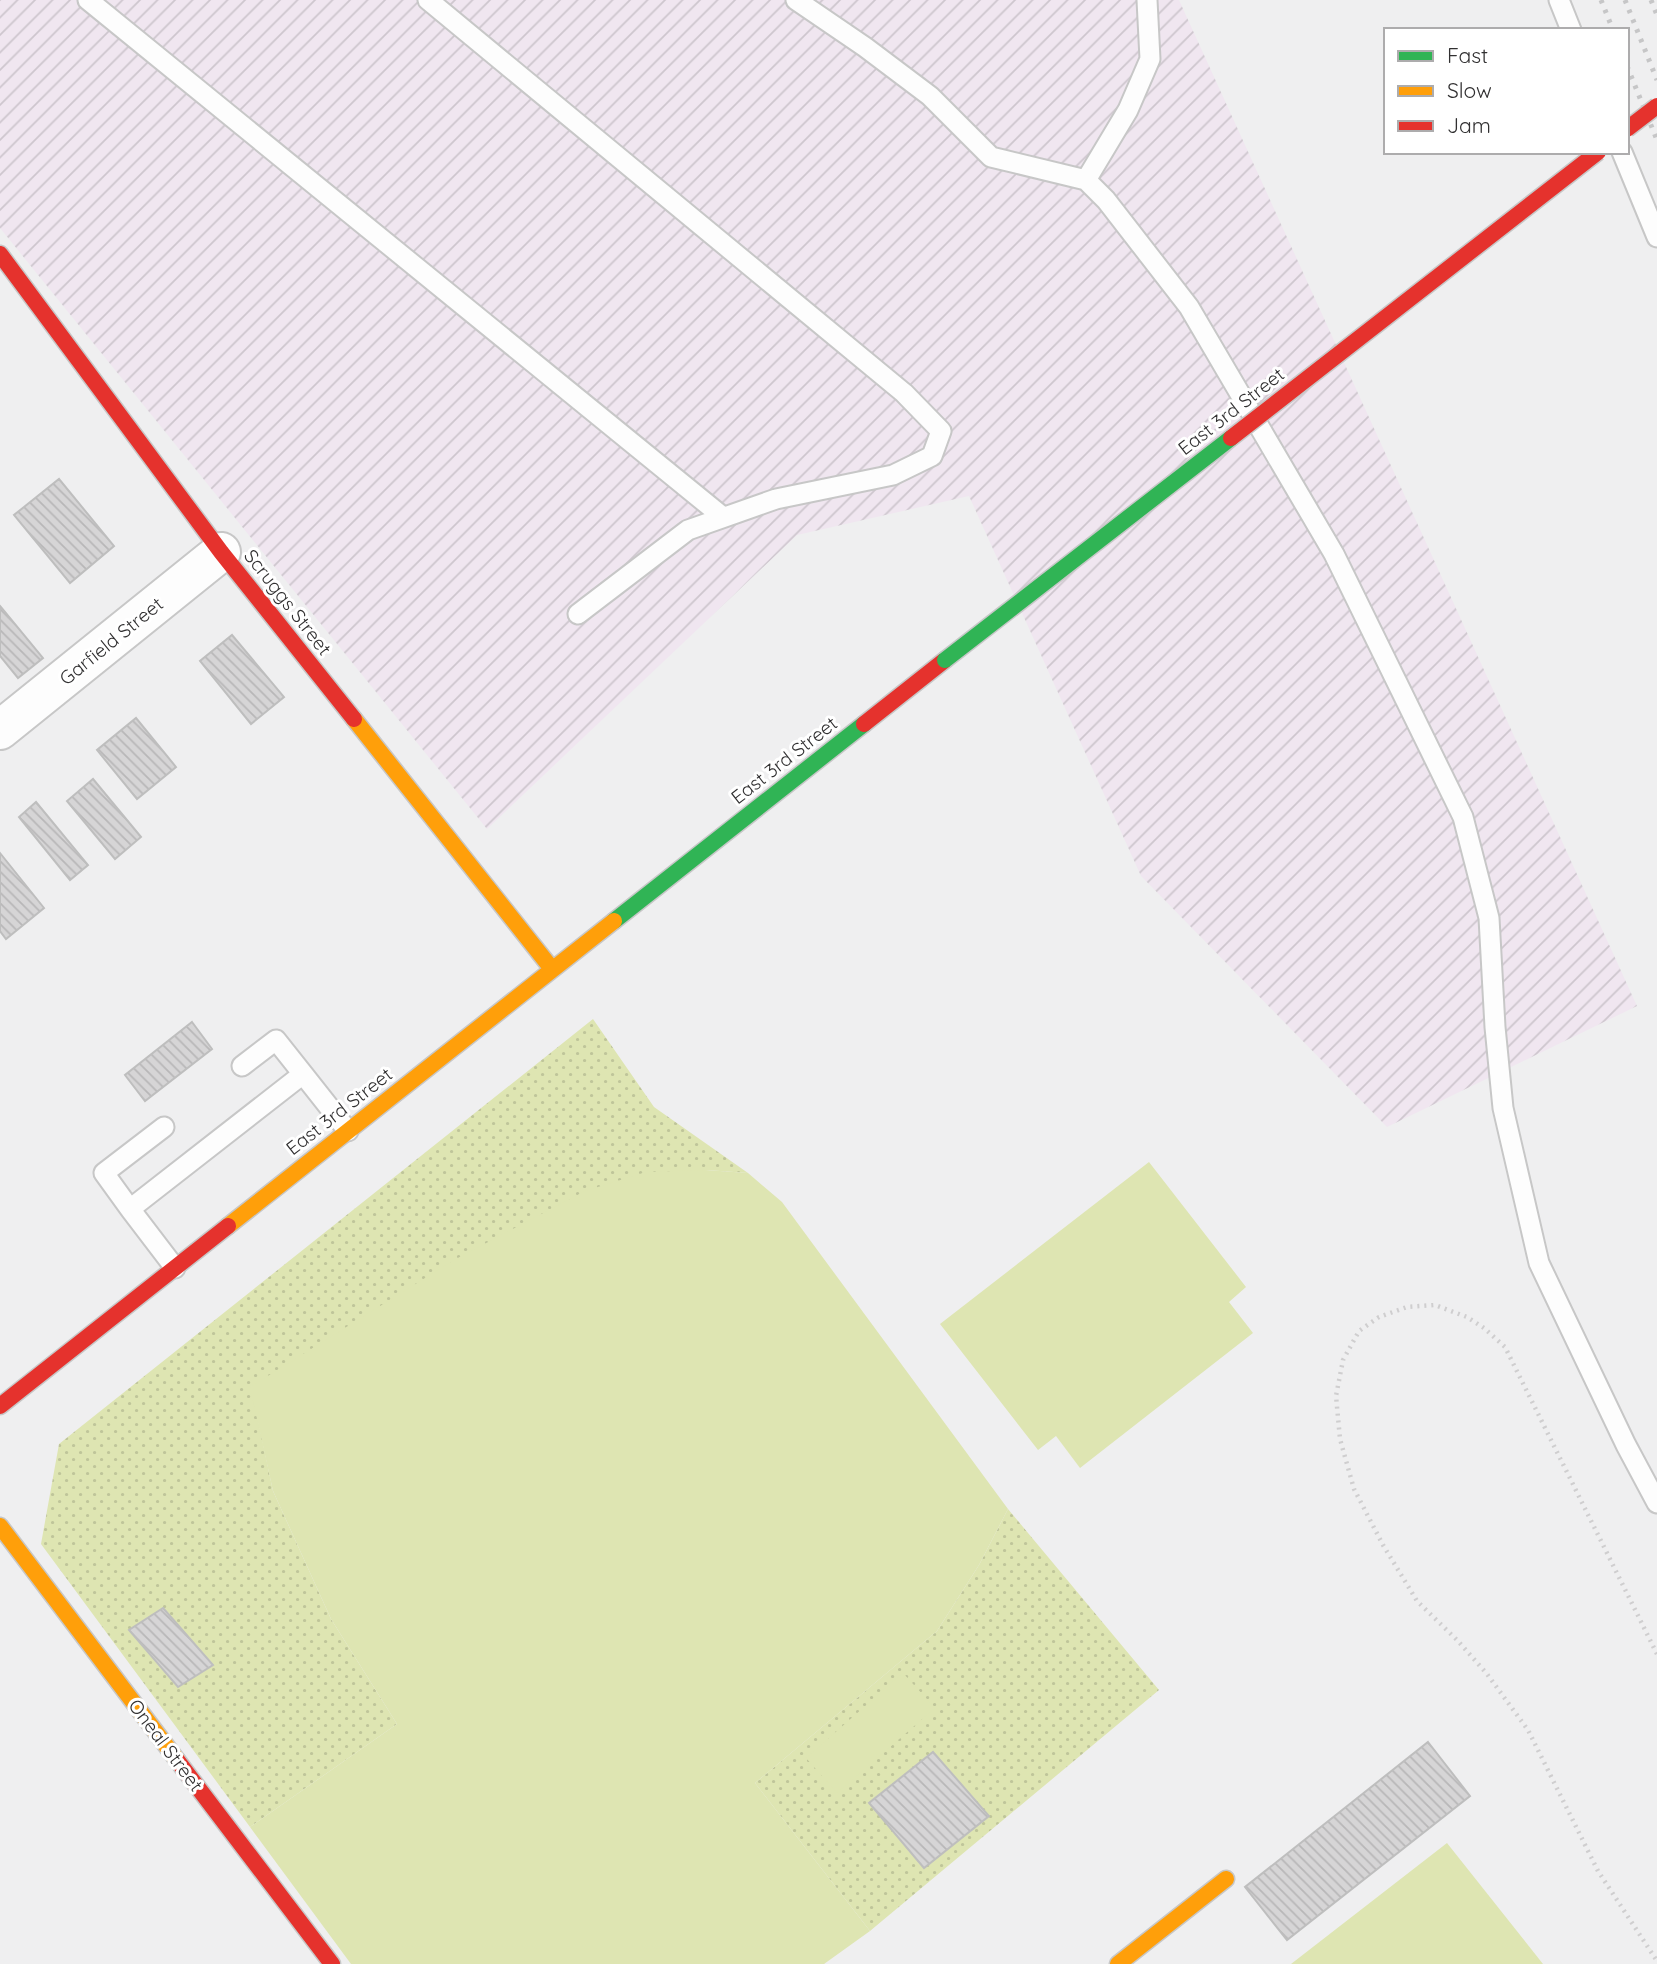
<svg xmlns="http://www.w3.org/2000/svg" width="1657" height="1964" viewBox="0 0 1657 1964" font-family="Quicksand,sans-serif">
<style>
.industrial{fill:url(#industrial-furrows)}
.grass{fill:url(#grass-dots);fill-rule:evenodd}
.pitch{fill:#dee5b2}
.building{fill:url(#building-back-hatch);stroke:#bebebe;stroke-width:2}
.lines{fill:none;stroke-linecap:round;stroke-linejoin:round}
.lane-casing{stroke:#c7c7c7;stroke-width:23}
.street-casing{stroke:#c7c7c7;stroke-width:42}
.fast-casing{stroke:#c7c7c7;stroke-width:19}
.slow-casing{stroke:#c7c7c7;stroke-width:19}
.jam-casing{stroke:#c7c7c7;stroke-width:19}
.path{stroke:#cfcecf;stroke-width:4.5;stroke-dasharray:2 5;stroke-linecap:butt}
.lane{stroke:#fdfdfd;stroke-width:19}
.street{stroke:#fdfdfd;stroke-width:38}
.fast{stroke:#30b455;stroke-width:16}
.slow{stroke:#ff9f0a;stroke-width:16}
.jam{stroke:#e5322d;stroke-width:16}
.rail{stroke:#c6c6c7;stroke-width:5;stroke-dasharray:3.5 7;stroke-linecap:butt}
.fast-bridge-casing{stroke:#c7c7c7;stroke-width:19;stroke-linecap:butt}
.jam-bridge-casing{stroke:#c7c7c7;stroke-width:19;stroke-linecap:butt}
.fast-bridge{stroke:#30b455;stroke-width:16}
.jam-bridge{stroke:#e5322d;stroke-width:16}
.labels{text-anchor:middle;stroke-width:6;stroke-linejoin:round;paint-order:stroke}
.street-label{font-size:19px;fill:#313031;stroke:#fff}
</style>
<defs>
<pattern id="industrial-furrows" width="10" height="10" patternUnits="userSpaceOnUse" patternTransform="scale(1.75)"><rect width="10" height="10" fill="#f0e6f0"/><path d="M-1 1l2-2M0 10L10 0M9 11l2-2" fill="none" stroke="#cec6ce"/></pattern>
<pattern id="grass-dots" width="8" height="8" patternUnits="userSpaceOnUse" patternTransform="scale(1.75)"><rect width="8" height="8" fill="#dee5b2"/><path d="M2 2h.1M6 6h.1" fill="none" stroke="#bfc59a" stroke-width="1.8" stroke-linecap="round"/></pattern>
<pattern id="building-back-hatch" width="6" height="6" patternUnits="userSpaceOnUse" patternTransform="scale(1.75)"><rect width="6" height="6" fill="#d6d5d6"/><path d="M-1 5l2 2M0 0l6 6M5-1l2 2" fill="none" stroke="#b8b7b8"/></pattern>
</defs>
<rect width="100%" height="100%" fill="#efeff0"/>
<!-- industrial -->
<path class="industrial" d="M0,0H1179L1637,1006L1387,1127L1141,876L969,496L797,535L487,829L0,228Z"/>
<!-- grass -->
<path class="grass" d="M593,1019L654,1107L748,1173L706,1170L251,1387L273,1491L331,1619L397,1724L250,1827L41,1544L59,1444Z
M1008,1509L1159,1690L870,1931L755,1783L937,1631L979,1565ZM933,1752L989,1816L924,1868L869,1803Z"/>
<!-- pitch -->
<path class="pitch" d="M1149,1162L1246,1287L1229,1302L1253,1333L1080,1468L1056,1436L1038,1450L940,1324Z
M706,1170L748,1173L782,1202L1008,1509L979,1565L937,1631L755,1783L870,1931L824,1964H351L250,1827L397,1724L331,1619L273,1491L250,1387L454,1260L585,1191L646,1172Z
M903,1673L935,1708L837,1793L806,1758Z
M1447,1843L1543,1964H1291Z"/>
<!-- building -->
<path class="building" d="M59,479L114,546L70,583L14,515Z
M0,606L43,658L18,678L0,656Z
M232,635L284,697L251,724L200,661Z
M136,718L176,767L137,799L97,750Z
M93,779L141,837L115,859L67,801Z
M36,802L88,865L70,880L19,817Z
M0,853L44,908L6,939L0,931Z
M192,1022L212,1049L145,1101L125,1075Z
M163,1608L213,1665L178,1687L129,1630Z
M1428,1742L1470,1796L1287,1940L1245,1887Z
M933,1752L989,1816L924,1868L869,1803Z"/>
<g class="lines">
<!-- lane casing -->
<g class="lane-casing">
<path id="lane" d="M88,0L723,517
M428,0L904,393L941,431L932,456L893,475L776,499L688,530L578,614
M796,0L865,47L930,96L991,157L1086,180
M1147,0L1150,59L1128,110L1086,180L1106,200L1189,307L1334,554L1463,817L1489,918L1495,1027L1503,1108L1539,1263L1626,1445L1657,1503
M1559,0L1571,30
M1622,152L1657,237
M242,1066L276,1040L303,1074
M130,1209L104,1173L164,1127
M175,1268L130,1209L303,1074L348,1131"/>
</g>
<!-- street casing -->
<g class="street-casing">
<path id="street" d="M0,730L221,552"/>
</g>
<!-- fast casing -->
<g class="fast-casing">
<path id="fast" d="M614,921L864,724"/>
</g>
<!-- slow casing -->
<g class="slow-casing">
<path id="slow" d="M354,719L552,969
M228,1226L614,921
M0,1526L177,1760
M1118,1964L1226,1879"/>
</g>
<!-- jam casing -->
<g class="jam-casing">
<path id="jam" d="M0,254L221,552L354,719
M864,724L945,660
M0,1406L228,1226
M177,1760L332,1964"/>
</g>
<!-- path -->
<path class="path" d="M1657,1654L1505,1347L1484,1328L1467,1317L1435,1305L1407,1307L1379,1317L1359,1331L1343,1360L1336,1396L1340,1439L1354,1489L1383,1545L1417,1601L1457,1640L1487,1674L1528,1730L1598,1871L1657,1961"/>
<!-- lane -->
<use href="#lane" class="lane"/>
<!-- street -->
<use href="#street" class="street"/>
<!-- fast -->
<use href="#fast" class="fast"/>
<!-- slow -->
<use href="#slow" class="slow"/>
<!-- jam -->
<use href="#jam" class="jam"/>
<!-- rail -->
<path class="rail" d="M1601,0L1613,30
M1625,0L1657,80
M1651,0L1657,15
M1627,66L1657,140"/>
<!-- fast-bridge casing -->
<g class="fast-bridge-casing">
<path id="fast-bridge" d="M945,660L1231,438"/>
</g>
<!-- jam-bridge casing -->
<g class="jam-bridge-casing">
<path id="jam-bridge" d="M1627,129L1657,106
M1231,438L1598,152"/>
</g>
<!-- fast-bridge -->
<use href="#fast-bridge" class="fast-bridge"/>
<!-- jam-bridge -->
<use href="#jam-bridge" class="jam-bridge"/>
</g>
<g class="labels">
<!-- street labels -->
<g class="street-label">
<text transform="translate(1231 411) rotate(-38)" y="7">East 3rd Street</text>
<text transform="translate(288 602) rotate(52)" y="7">Scruggs Street</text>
<text transform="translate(111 641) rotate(-39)" y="7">Garfield Street</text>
<text transform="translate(784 760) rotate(-38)" y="7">East 3rd Street</text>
<text transform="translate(339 1111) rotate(-38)" y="7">East 3rd Street</text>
<text transform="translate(166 1745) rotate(53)" y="7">Oneal Street</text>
</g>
</g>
<!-- legend -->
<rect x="1384" y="28" width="245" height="126" fill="#ffffff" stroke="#adacad" stroke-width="2"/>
<rect x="1398" y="51" width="35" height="10" fill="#30b455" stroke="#adacad" stroke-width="2"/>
<text x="1447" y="63" font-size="21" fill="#313031">Fast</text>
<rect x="1398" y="86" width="35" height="10" fill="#ff9f0a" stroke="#adacad" stroke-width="2"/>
<text x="1447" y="98" font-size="21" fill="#313031">Slow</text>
<rect x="1398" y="121" width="35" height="10" fill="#e5322d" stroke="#adacad" stroke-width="2"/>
<text x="1447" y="133" font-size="21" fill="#313031">Jam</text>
</svg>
